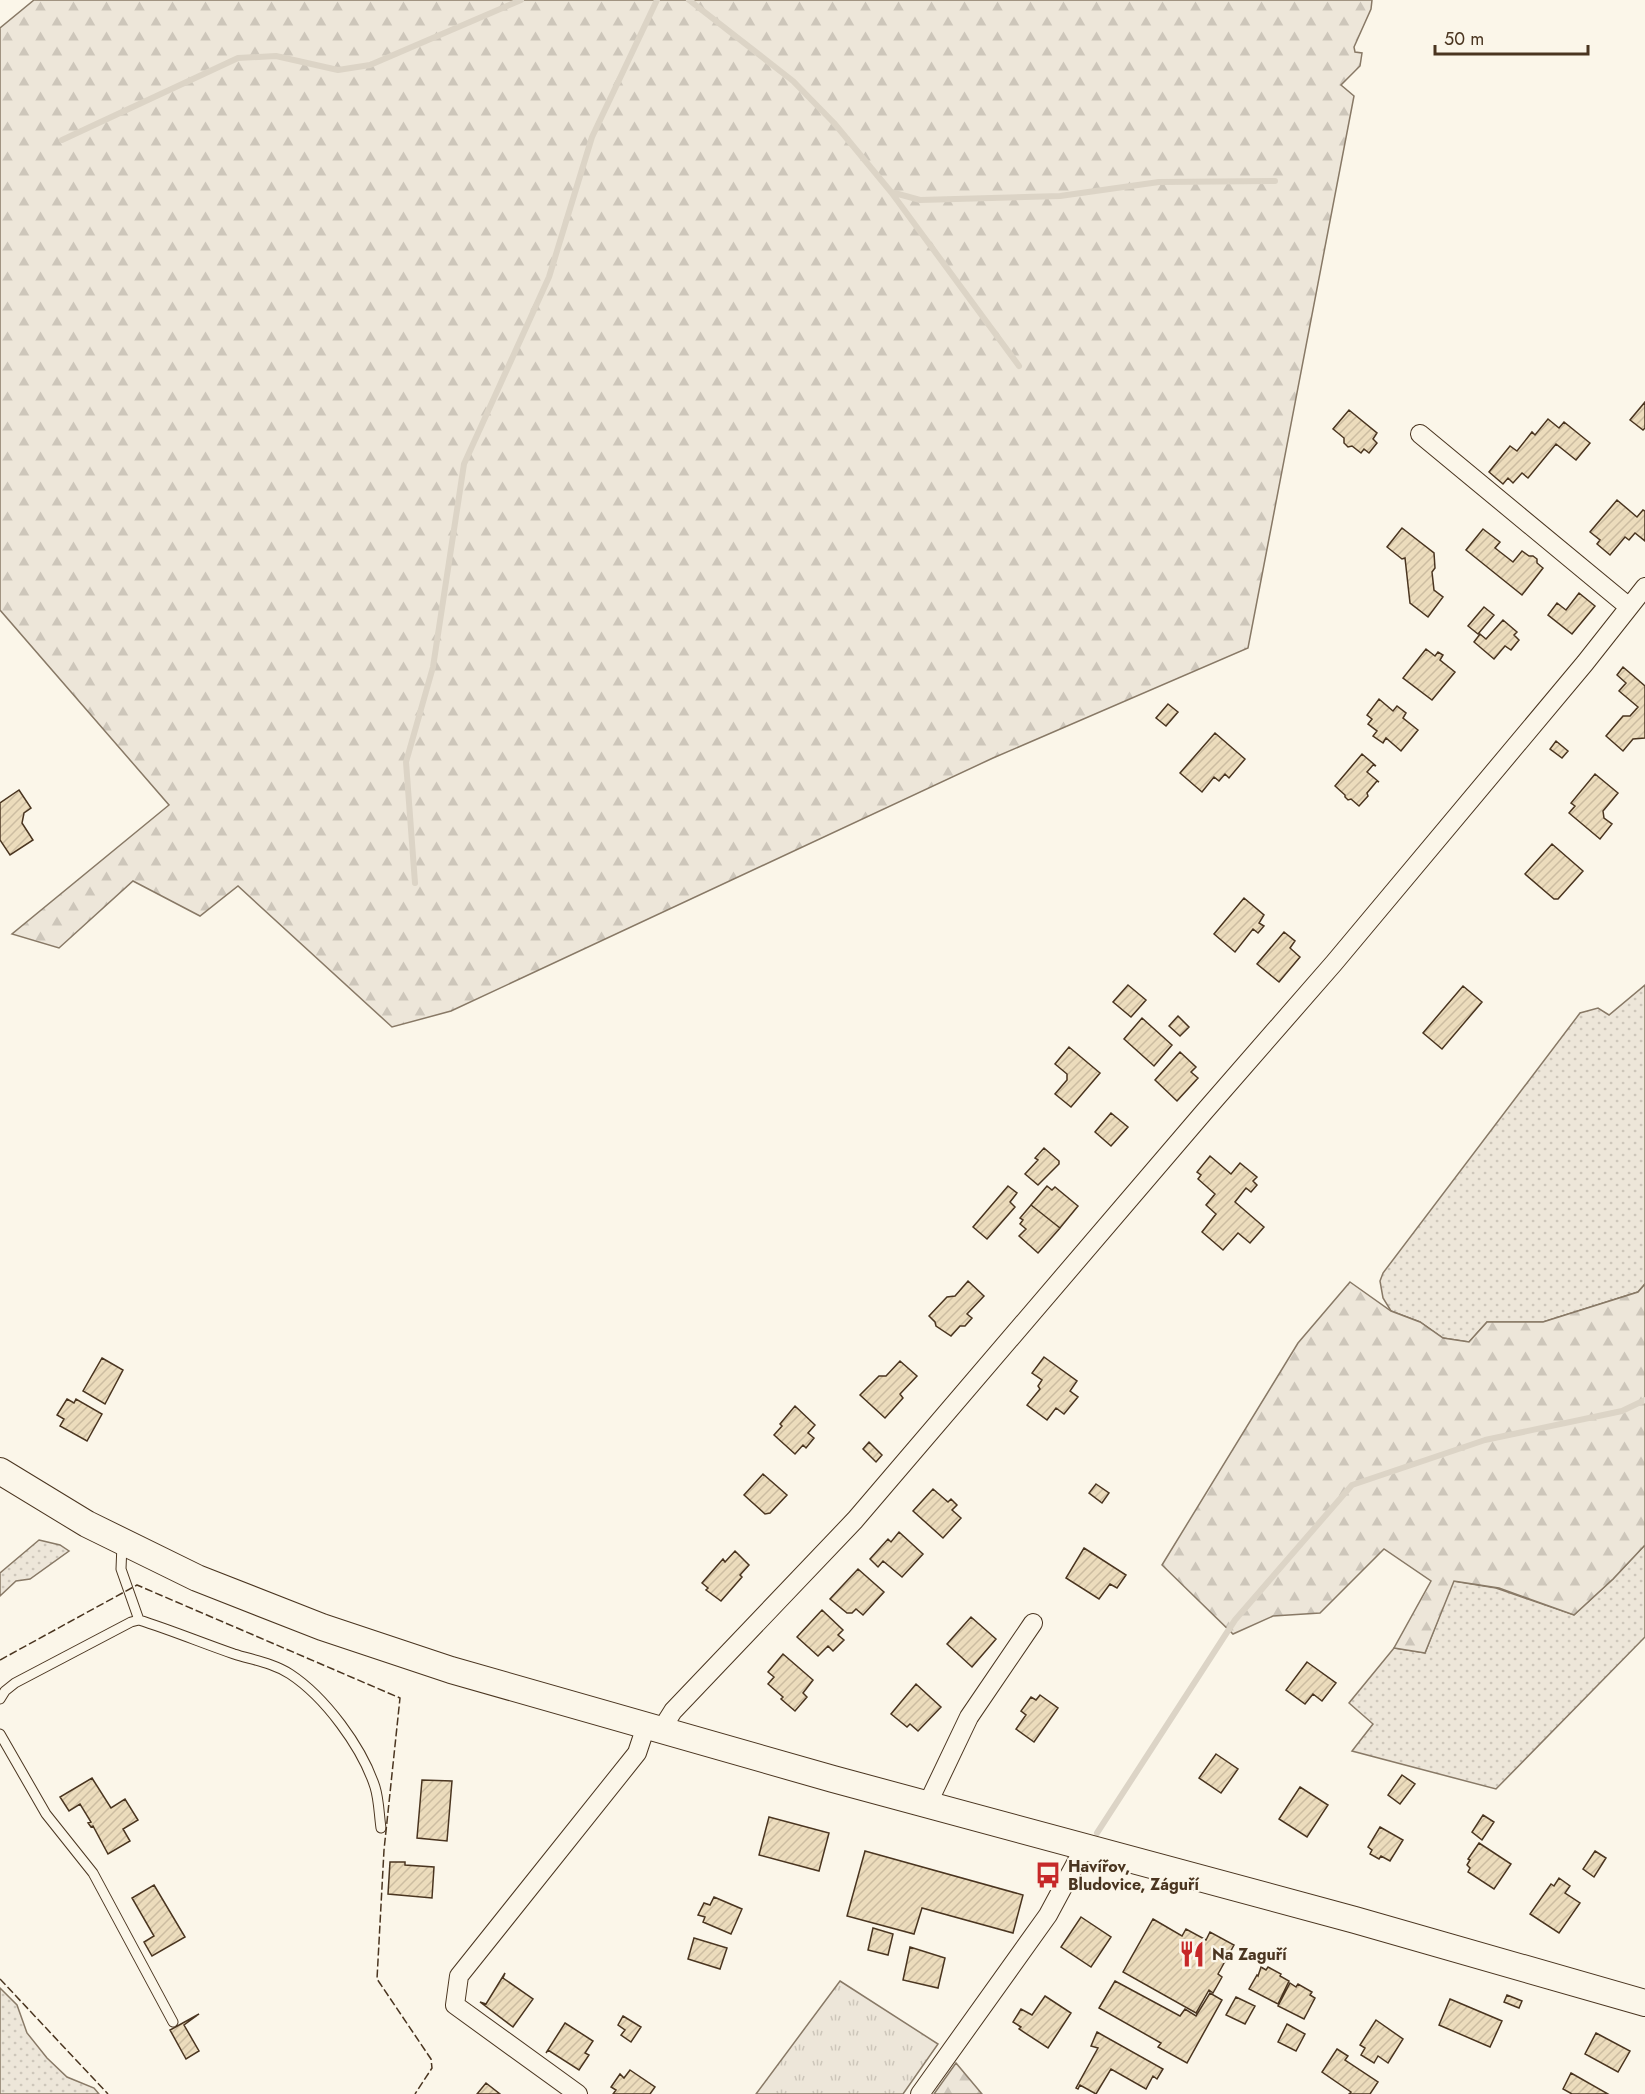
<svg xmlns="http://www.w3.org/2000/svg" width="1645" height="2094" viewBox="0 0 1645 2094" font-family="Jost,sans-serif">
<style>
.grass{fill:url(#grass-dots);stroke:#887966;stroke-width:1.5}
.forest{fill:url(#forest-firs);stroke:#887966;stroke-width:1.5}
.park{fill:url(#park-tufts);stroke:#887966;stroke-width:1.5}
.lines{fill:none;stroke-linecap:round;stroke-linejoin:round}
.stream{stroke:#dcd4c6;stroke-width:6}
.building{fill:url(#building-hatch);stroke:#4a3520;stroke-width:1.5}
.lane-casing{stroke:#4a3520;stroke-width:11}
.street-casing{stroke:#4a3520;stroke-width:20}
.secondary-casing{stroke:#4a3520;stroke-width:28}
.lane{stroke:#fbf6e9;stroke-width:9}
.street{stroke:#fbf6e9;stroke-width:18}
.secondary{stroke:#fbf6e9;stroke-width:26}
.fence{stroke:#4a3520;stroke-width:1.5;stroke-dasharray:8 3;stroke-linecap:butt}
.labels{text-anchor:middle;stroke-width:4.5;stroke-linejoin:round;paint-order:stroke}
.poi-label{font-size:16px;font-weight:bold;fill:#4a3520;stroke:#fbf6e9;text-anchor:start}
</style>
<defs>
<pattern id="grass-dots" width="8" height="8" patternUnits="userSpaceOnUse" patternTransform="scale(1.5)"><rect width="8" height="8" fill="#ede6d9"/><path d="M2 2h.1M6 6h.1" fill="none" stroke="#cdc6ba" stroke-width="1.8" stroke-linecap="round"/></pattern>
<pattern id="forest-firs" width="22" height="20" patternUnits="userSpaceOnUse" patternTransform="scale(1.5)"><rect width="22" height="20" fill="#ede6d9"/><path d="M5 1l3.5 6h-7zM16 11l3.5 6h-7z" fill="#cdc6ba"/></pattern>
<pattern id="park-tufts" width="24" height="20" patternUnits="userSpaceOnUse" patternTransform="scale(1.5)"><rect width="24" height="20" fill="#ede6d9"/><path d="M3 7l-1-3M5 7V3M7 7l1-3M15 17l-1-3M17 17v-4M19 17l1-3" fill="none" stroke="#cdc6ba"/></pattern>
<pattern id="building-hatch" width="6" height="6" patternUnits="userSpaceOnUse" patternTransform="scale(1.5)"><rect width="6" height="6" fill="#ecdcbc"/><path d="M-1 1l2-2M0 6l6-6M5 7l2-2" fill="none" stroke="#ccbda1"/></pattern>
</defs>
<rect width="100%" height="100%" fill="#fbf6e9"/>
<!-- grass -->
<path class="grass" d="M1645,985V1284L1638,1292L1543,1322H1487L1469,1342L1443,1338L1420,1322L1391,1311L1383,1298L1380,1281L1383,1273L1580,1013L1598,1008L1609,1015Z
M39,1540L60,1545L69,1551L30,1579L16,1581L0,1596V1573Z
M1645,1545V1637L1496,1789L1352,1751L1373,1724L1349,1703L1394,1648L1425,1653L1453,1581L1496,1588L1574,1615L1613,1579Z
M0,1988L17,2005L27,2033L47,2058L67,2077L94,2088L99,2094H0Z"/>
<!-- forest -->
<path class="forest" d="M34,0H1372L1371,9L1354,47L1355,52L1362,53L1360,66L1341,85L1354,96L1248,648L993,758L451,1011L392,1027L238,886L200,916L133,881L59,948L12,934L169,805L0,610V28Z
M1350,1282L1391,1311L1420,1322L1443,1338L1469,1342L1487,1322H1543L1638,1292L1645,1284V1545L1613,1579L1574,1615L1499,1588L1454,1581L1425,1653L1394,1648L1431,1581L1384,1549L1320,1613L1273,1616L1233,1634L1162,1565L1298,1343Z
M956,2063L982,2094H934Z"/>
<!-- park -->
<path class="park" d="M840,1981L938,2044L903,2094H756Z"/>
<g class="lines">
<!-- stream -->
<path class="stream" d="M689,0L793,81L834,123L891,192L1019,366
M62,140L238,58L276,56L338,70L370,65L521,0
M891,192L920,200L1060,196L1159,182L1275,181
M415,883L406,762L433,667L464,464L549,277L592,137L657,0
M1097,1833L1235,1620L1352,1485L1485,1440L1622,1411L1645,1400"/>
</g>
<!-- building -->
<path class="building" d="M1645,402V428L1643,430L1630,420Z
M1349,410L1377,433L1373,439L1377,443L1369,453L1364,449L1361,453L1352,446L1348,447L1344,443V438L1333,429Z
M1548,419L1559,428L1564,422L1590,443L1576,460L1556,444L1528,478L1522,473L1513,483L1508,478L1503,484L1489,472L1510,446L1517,451L1532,432L1535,435Z
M1617,500L1637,517L1643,510L1645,511V541L1635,533L1629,540L1625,537L1610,555L1597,544L1600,540L1590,532Z
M1402,528L1434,553L1435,568L1432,572L1434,590L1443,597L1428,617L1410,603L1405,558L1402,559L1387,547Z
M1483,529L1500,542L1495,548L1513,562L1522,551L1529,556H1533L1537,559V563L1543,568L1522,595L1466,550Z
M1579,593L1595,606L1572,634L1548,615L1557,603L1566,610Z
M1484,607L1494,615L1478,634L1468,626Z
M1503,620L1517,632L1514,635L1519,640L1511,650L1505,646L1494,659L1474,642L1480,634L1486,639Z
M1426,649L1435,656L1438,652L1443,655L1440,660L1455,672L1432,700L1403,678Z
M1623,667L1645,686V738L1633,739L1623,751L1606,736L1623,716H1630L1638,707L1619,691L1626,683L1617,675Z
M1379,699L1393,711L1397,706L1406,713L1403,718L1418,730L1401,751L1386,738L1383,743L1373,736L1377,731L1368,724L1372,719L1367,715Z
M1168,704L1178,712L1166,726L1156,718Z
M1215,733L1245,759L1229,778L1225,774L1219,781L1214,777L1202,792L1180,773Z
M1556,741L1568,751L1562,758L1550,749Z
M1362,754L1376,766L1373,765L1367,772L1379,782L1377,781L1367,793L1368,796L1359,806L1351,799L1348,800L1345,797V795L1335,786Z
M1595,774L1618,793L1603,811L1604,818L1612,824L1600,839L1569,813L1575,806L1571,803Z
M19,790L31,808L24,813L22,823L33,840L10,855L0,840V803Z
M1552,844L1583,871L1558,899H1554L1525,874Z
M1244,898L1264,915L1259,923L1264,926L1258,933L1253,929L1235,952L1214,934Z
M1284,932L1295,941L1290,948L1300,957L1279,982L1257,964Z
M1128,985L1146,1000L1131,1017L1113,1002Z
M1463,986L1482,1002L1442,1049L1423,1033Z
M1178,1016L1189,1027L1180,1036L1169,1026Z
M1142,1018L1172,1045L1154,1066L1124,1039Z
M1069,1047L1100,1073L1071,1107L1055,1094L1067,1080V1074L1055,1064Z
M1180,1052L1196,1067L1191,1072L1198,1078L1177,1101L1155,1080Z
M1111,1113L1128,1127L1111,1146L1095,1132Z
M1044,1148L1059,1161V1164L1038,1185L1025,1174L1038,1160L1035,1158Z
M1210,1156L1231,1174L1240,1163L1257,1177L1253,1181L1257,1185L1251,1192L1246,1188L1235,1202L1264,1227L1250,1243L1238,1233L1223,1250L1202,1232L1216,1214L1206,1205L1215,1194L1198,1179L1201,1175L1197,1172Z
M1008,1186L1017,1193L1010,1202L1015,1207L987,1239L973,1227Z
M1047,1186L1052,1190L1055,1187L1078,1206L1060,1228L1031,1205Z
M1031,1205L1060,1228L1038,1253L1019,1236L1026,1229L1020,1224L1023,1220L1020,1218Z
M968,1281L984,1296L967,1314L972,1318L965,1326H960L951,1336L936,1326L935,1322L929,1316L947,1297L955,1296Z
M1044,1357L1077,1381L1070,1391L1078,1397L1064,1414L1056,1408L1047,1420L1027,1405L1040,1389L1038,1386L1042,1380L1032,1373Z
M102,1358L123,1370L105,1404L83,1391Z
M900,1361L917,1376L900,1394L903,1398L885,1418L860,1395L879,1376H886Z
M67,1399L74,1403L76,1399L102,1414L87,1441L60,1426L64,1419L57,1415Z
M795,1406L815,1425L808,1433L814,1438L806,1448L803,1445L795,1454L774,1435L782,1426L780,1424Z
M869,1442L882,1455L876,1462L863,1449Z
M763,1474L787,1495L770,1513L765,1514L744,1495Z
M1096,1484L1109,1493L1102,1503L1089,1493Z
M933,1489L948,1502L951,1499L957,1505L952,1510L961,1518L943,1538L913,1511Z
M899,1532L923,1554L902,1577L883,1561L878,1567L870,1559L888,1539L891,1542Z
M1084,1548L1126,1575L1117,1588L1110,1584L1099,1599L1066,1578Z
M735,1551L749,1565L740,1575L742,1577L721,1601L706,1590L708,1588L702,1583L723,1559L725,1562Z
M858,1569L884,1592L863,1615L856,1609L852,1613H847L830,1599Z
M822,1610L843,1630L838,1635L844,1640L833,1651L828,1646L818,1656L797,1637Z
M971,1617L996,1639L972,1667L947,1644Z
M783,1654L813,1680L803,1693L807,1697L795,1711L781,1699L783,1697L768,1684L774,1677L768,1672Z
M1307,1662L1336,1683L1322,1701L1313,1694L1305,1704L1286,1690Z
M916,1684L941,1707L918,1731L910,1724L907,1727L891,1714Z
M1040,1695L1058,1708L1034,1742L1016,1729L1026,1715L1021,1711L1031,1697L1036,1700Z
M1216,1754L1238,1769L1221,1793L1199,1778Z
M1402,1775L1415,1784L1400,1804L1388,1795Z
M92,1778L111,1808L125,1799L138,1820L123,1829L130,1841L108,1854L93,1826L91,1827L88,1823L91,1822L80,1804L69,1811L60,1797Z
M422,1780L452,1781L447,1841L417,1838Z
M1300,1787L1328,1805L1307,1837L1279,1819Z
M1483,1815L1494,1822L1482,1840L1472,1832Z
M769,1817L829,1833L819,1871L759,1855Z
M1380,1827L1403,1840L1390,1861L1381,1856L1379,1859L1370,1854L1372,1850L1368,1847Z
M1479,1843L1511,1864L1494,1889L1468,1872L1470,1868L1467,1865L1470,1860L1468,1859Z
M865,1851L1023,1895L1013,1933L922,1908L914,1934L847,1916Z
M1595,1851L1606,1858L1594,1877L1583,1869Z
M390,1862H405V1865L434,1867L432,1898L388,1894Z
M1559,1878L1570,1886L1565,1893L1580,1903L1559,1933L1530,1914L1551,1884L1554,1886Z
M154,1885L185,1937L152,1956L144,1942L154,1936L132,1898Z
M714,1897L742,1909L731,1934L703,1922L705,1917L698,1915L704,1903L710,1905Z
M1081,1917L1111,1937L1091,1967L1061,1947Z
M1153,1919L1182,1936L1186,1929L1206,1940L1210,1932L1234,1945L1218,1974L1222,1977L1213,1993L1209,1990L1196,2013L1123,1972Z
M873,1928L893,1934L888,1955L868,1950Z
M694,1938L727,1948L720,1969L688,1959Z
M910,1947L945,1958L938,1988L903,1980Z
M1261,1967L1266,1970L1268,1967L1281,1974L1280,1976L1289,1981L1278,2004L1249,1989L1257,1975L1258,1976Z
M505,1973L503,1978L533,1999L513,2027L480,2002L486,2004Z
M1115,1981L1180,2016L1185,2009L1196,2016L1210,1993L1222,2000L1187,2063L1158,2047L1161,2043L1099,2008Z
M1290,1983L1296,1987L1298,1984L1312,1992L1310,1995L1315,1998L1304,2019L1278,2006Z
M1507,1995L1522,2001L1519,2008L1504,2002Z
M1045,1996L1071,2013L1048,2048L1019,2029L1021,2027L1013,2022L1021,2009L1032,2015Z
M1236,1997L1255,2006L1245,2024L1226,2015Z
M1450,1999L1502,2021L1490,2047L1439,2025Z
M199,2014L184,2025L199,2051L186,2059L170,2030Z
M623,2016L641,2027L631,2042L621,2035L625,2030L618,2025Z
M1376,2020L1403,2039L1388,2063L1378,2056L1374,2063L1361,2055L1365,2048L1360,2045Z
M565,2023L593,2041L585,2053L589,2055L579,2070L548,2050L546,2053Z
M1287,2024L1305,2034L1296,2051L1278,2042Z
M1097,2032L1163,2069L1157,2079L1153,2076L1146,2089L1111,2069L1096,2094L1080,2085L1078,2089L1076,2088L1098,2048L1091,2046Z
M1596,2033L1630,2051L1618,2072L1585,2054Z
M1337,2049L1348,2056L1345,2060L1378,2082L1370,2094H1349L1351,2092L1322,2072Z
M630,2070L655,2087L650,2094H613L616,2090L611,2087L620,2074L624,2078Z
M1571,2073L1608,2094H1572L1563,2089Z
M486,2083L500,2094H477Z"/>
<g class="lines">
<!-- lane casing -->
<g class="lane-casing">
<path id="lane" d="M122,1544L121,1569L139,1620
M0,1699L5,1691L15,1683L131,1622L139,1620C171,1630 202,1643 234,1654C253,1660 273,1663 290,1674C325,1697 362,1747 375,1787C379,1800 379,1814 381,1828
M0,1734L46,1814L93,1873L173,2022"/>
</g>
<!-- street casing -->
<g class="street-casing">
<path id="street" d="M1420,434L1629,607
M661,1730L673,1711L855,1520L1204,1112L1334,963L1585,663L1645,587
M927,1805L969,1717L1033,1623
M578,2094L455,2005L459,1976L637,1753L646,1726
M920,2094L1048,1915L1084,1848"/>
</g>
<!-- secondary casing -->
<g class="secondary-casing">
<path id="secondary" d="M0,1471L87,1524L197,1578L322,1627L451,1670L833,1779L1355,1920L1645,2003"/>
</g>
<!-- lane -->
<use href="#lane" class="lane"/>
<!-- street -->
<use href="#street" class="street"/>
<!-- secondary -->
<use href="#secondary" class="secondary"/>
<!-- fence -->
<path class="fence" d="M0,1660L137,1585L400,1698L384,1850L377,1979L431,2059L432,2068L415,2094
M0,1979L108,2094"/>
</g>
<!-- icons -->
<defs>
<g id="bus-bare" transform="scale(2.07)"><path d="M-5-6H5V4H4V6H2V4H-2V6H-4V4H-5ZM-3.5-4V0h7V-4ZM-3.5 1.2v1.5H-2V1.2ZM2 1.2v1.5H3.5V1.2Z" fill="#c62828" stroke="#fbf6e9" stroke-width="2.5" paint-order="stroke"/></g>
<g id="restaurant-bare" transform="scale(2.07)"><path d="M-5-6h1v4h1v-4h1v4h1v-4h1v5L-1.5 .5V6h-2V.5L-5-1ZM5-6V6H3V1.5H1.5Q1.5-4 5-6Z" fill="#c62828" stroke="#fbf6e9" stroke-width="2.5" paint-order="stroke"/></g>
</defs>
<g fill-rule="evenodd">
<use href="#bus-bare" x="1048" y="1875"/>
<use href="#restaurant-bare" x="1192" y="1954"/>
</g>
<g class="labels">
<!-- poi labels -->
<g class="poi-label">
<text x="1068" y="1872">Havířov,<tspan x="1068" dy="18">Bludovice, Záguří</tspan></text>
<text x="1212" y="1960">Na Zaguří</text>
</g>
</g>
<!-- scale -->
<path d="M1435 45v9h153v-9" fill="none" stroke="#4a3520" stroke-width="3"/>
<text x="1444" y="45" font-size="18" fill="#4a3520" stroke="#fbf6e9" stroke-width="4.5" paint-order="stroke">50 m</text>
</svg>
